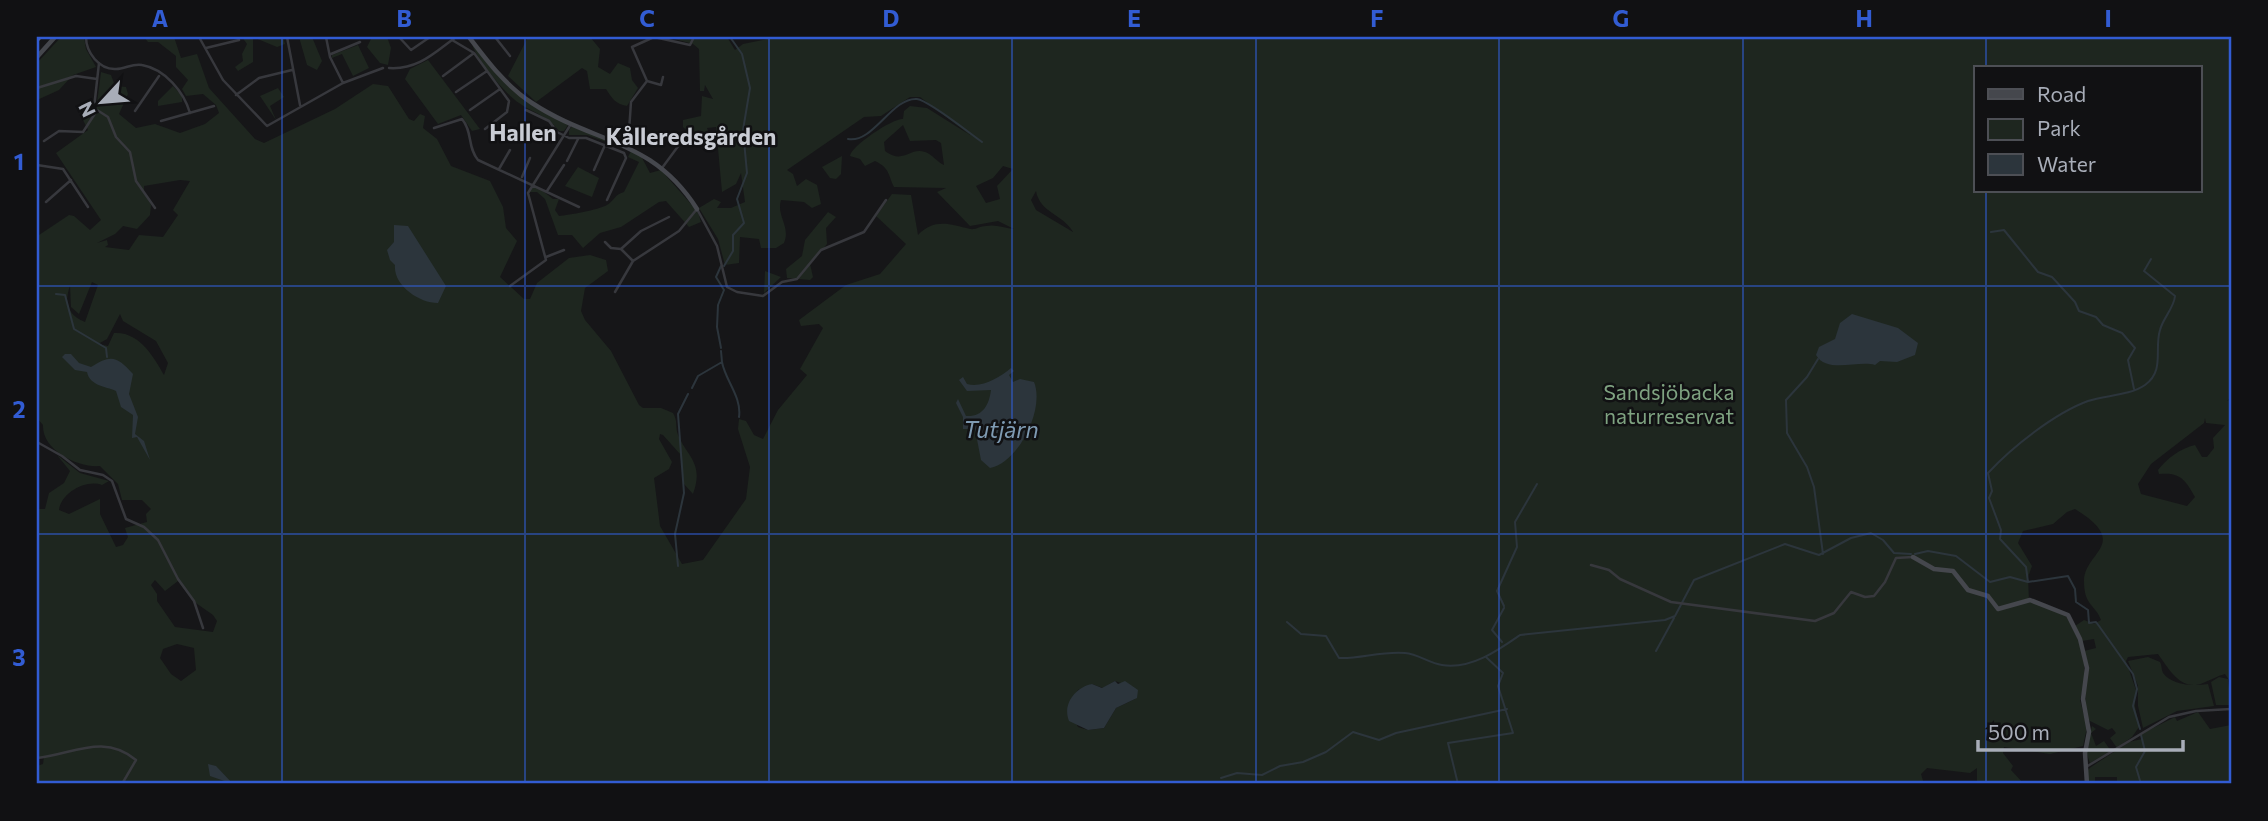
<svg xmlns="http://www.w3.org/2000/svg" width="2268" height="821" viewBox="0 0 2268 821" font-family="Commissioner,sans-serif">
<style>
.green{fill:#1e261f;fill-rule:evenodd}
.water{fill:#2c353c}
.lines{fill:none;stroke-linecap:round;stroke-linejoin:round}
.stream{stroke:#2c353c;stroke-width:2}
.street{stroke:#37383d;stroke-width:2.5}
.secondary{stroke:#45474d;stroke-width:4.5}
.highway{stroke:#63666e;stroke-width:7}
.grid{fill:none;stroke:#325cd3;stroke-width:2;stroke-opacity:0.55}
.labels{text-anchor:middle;stroke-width:5;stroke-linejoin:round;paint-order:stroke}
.park-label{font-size:21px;fill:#7fa381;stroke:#111113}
.neighbourhood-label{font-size:23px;font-weight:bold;fill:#c9ccd4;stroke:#111113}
.water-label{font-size:23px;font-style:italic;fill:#7f9bb3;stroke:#111113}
.neatline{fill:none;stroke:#325cd3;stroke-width:2.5}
.grid-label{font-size:23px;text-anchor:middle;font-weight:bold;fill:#325cd3}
</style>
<rect width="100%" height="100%" fill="#161618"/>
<!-- green -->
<path class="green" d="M61,37H84L86,49L96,67L73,75L59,90L37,100V63Z
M144,37H174L181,58L197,54L209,88L255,139L264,143L335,109L373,84L388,86L409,119L414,121L420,114L425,116L423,128L437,139L451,166L490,181L503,207L506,228L517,241L500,277L524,299H530L537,283L569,258L590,255L606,260L608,271L585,288L581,311L585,320L611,351L639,405L643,408H661L673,413C678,421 675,427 678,435C688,458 704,463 693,494L684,484L680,454L663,435L660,434L659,439L672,462L669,469L654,478L660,526L682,564L703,560L746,499L750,467L738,429L739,419L746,421L754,435L763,439L778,410L807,375L800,369L823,328L819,324L801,326L799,320L846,285L880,274L906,244L876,216L892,194L911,195L918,235C934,218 950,224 970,229C976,230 980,226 986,226C995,224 1005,228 1014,229L998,221L970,226L937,192L946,188L894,187C888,175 890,168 875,161L865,166L860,159L850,156C851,146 893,118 903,119L904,111L910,106L927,108L970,135L920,97H910L881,116L864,117L787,170L793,174L797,186L806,179L817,185L821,204L812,208L804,202L781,200C776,216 791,226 784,243L776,248H761L759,239L740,237L739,263L725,265L718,239L699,208L714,199L721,202L717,208H731L745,202L741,173L736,184L722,192L716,127L707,128L710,137L697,140L683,127V120L701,116L702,96L713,99L705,85L704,91H700L699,49L693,44L667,37H727L735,50L743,44L778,37H2231V397L2227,401L2231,399V683L2225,674C2217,676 2211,680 2203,683C2181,692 2169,669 2158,654L2128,657L2126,661L2136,690L2134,701L2139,727L2132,737L2117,748L2110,738L2116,733L2112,728L2108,730L2088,720C2082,696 2089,675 2084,651L2096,648L2094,639L2082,641L2075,626L2084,620L2094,624L2101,620C2095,604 2084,606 2084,581C2084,552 2132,544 2075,509L2067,512L2053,524L2023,531L2018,543L2032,566L2028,577L2029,601L2065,614L2079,641L2084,663L2085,681L2080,700L2087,727L2083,746L2050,754L2004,747L2003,753L2013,766L2011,770L2024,784H1977V768L1970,773L1927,768L1921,774L1924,784H37V766L43,764L44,757H37V509H45L49,493L64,483L70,471L57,455L80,473L109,481L102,485C86,479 61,493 59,510L69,514L100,499V514L116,547L123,545L128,537L125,528L147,522L146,514L151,509L142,500H122L118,484L100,466C79,468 42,451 43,425L37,418V231L39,235L69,215L74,216L90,230L101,220L56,153L88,130L82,118L96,111L101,72L111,75L115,86L126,87L128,94L119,114L136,128L155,124L180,133L205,124L219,113L216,105L203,94L186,96L182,89L188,80L176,67V56L158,42H148ZM1976,68H2200V191H1976ZM903,125L910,141L936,140L941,143L944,165C937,162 932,154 925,152C909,147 904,165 885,151L884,142ZM1003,166L1013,169L997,186L1000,199L986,203L976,186L993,178ZM180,180L190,181L173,210L178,215L163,237L139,235L129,250L105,247L108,245L107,240L97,243L115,234L123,226L137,229L150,215L151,205L144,192V186ZM1036,191C1040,213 1063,214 1073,232L1036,210L1031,200ZM92,282L98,285L85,322C67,315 64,302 70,286L71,307L79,314ZM120,314L123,321L156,341L168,363L164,375C154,357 139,331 114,333L108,346L98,344L107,339ZM2205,418L2206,423L2225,425L2213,438L2214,448L2207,457H2202L2195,445C2181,448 2166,459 2158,470L2159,474C2180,472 2185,479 2195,497L2187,506L2141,494L2138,484L2151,464L2204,423ZM155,580L165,591L178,581L193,601L213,615L217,621L213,632L175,627L157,601V594L151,585ZM177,644L194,648L196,670L181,681L171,674L160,658L163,649ZM1115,681L1132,687L1135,699L1116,708L1104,728L1088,730L1078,727L1068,707L1078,690L1092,684L1103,688Z
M242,37H283L285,44L277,47L253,37V62L238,71L235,67L243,61L242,54L247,44Z
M299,37H312L322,61L317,70L307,65Z
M372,37H387L391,48L388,65L380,63L367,47Z
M528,37H590L600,49L598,67L610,74L618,63L630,68L632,80L638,88L627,106C615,104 612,98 606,89H590L587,71L582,68L536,102L508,76Z
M472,43L509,87L568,125L564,131H559C547,115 533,113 519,103C506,95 473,55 472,43Z
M358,45L369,68L353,76L342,54L332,58V55Z
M428,60L480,129L472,131L461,115L438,124L405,79L410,69Z
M173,86L182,96V102L158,106V101Z
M278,88L284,97L270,106L276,120L260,96Z
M573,125L641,156L650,173L661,170L698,212L701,222L689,227L666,201L659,202L621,227L600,233L583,248L572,235H558L545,199L537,192H529L535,185L553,199H559L555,210L559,216C569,215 598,210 607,205C615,200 614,195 624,192L639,162L628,157L631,151L587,135H569V130Z
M842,156L841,174L836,179L830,178L822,167Z
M578,167L599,178L592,197L565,186Z
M828,212L836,217L826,228L827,244L810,264L813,277L810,280L787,278L786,269L802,256L805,240Z
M765,271L781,277L764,293Z
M2148,657L2160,662C2162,665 2161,669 2163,673C2171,684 2191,687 2208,684L2214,706L2177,711L2143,728L2138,706V686L2128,661Z
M2219,677L2228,679L2231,705H2216L2211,682Z
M2198,712L2210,729L2231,725V784H2117V777H2095V784H2089L2087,771L2091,767L2129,742L2142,739L2141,734L2175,717L2177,721Z
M2092,726L2096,729L2091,733L2096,746L2104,741L2111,751L2090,763L2086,752Z"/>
<!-- water -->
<path class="water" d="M394,225L408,226L446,286L438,303C419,303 393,285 395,265L390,260L387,250L394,242Z
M1852,314L1898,328L1918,343L1915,355L1897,362L1880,361L1875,365C1858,360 1827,374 1816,355L1819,347L1835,339L1840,323Z
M65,354H71L79,363L91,367C111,354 117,356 133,374L129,394L138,417L135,434L144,441L150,460L137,437L132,438L133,415L121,407L116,391C105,386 90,386 87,372L75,370L62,357Z
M1011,368L1014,371L1009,375L1013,382L1020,379L1034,382C1045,409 1019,462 990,468L981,460L975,429H963V417L956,403L958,399L966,416C983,417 989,405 991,390L967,391L959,380L963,377L967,384C982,388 999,378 1011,368Z
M1115,681L1118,684L1125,681L1138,690L1137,698L1116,708L1104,728L1088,730L1069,721C1062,704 1076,687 1092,684L1102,688Z
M208,764L216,766L233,784L210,776Z"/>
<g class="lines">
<!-- stream -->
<path class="stream" d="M848,139C873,144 892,97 917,99C930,101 969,133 982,142
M1991,232L2004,230L2038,272L2052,277L2075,302L2079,311L2096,317L2103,325L2122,333L2135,348L2128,360L2134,389
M724,266L733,251V235L744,223L737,199L747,173L743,130L750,88L742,54L730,37
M56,294L65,295L74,329L106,348L107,357
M721,348L717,327L718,305L724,290L716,277L721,266
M1818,359L1807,377L1786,400L1787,433L1807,467L1814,487L1823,554
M722,362C725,380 742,397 739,417
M692,388L698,376L722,362L721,351
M1915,554L1928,551L1956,556L1990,582L2010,577L2028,582L2068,576L2075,589L2076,602L2088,610L2089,623L2096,622L2099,626L2133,674L2137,689L2133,706L2140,729
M678,566L675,534L684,493L678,414L688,394
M2028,582L2026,567L2000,539L2001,530L1989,498L1992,491L1988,473C2012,447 2055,413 2088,401C2105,395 2129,396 2145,385C2165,371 2154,349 2160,330C2163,318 2174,308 2175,296L2144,271L2151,259
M1504,606L1497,591L1517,547L1515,522L1537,484
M1287,622L1301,634L1326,636L1339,658C1360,659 1381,651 1405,653C1418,654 1429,663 1442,665C1471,670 1500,649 1520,635L1665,620L1675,616L1694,580L1785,544L1819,555L1851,538L1871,533L1883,540L1894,553L1911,554
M1502,642L1492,630L1504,608
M1656,651L1674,618
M1221,778L1237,773L1262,775L1280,766L1303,762L1326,752L1353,732L1379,740L1396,733L1507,709
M1458,784L1448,743L1513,733L1498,686L1503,673L1486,657
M2141,784L2136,767L2145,751L2141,735"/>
<!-- street -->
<path class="street" d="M86,37C86,52 99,70 116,69C125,69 133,63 142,65C165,69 184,92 190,113
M199,37L223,80L267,126L343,83L383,68
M287,37L300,105
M326,37L330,57L343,83
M399,37L411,50L430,37
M495,37L510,56
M452,40L474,53L509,101L507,112L485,129
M206,48L239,40
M331,54L360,42
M99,63L94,108L108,117L116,137L130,152L136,181L155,208
M389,68C418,70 434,53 456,37
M443,76L474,53
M647,81L661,85L663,77
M37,88L76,76L97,79
M456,92L487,71
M236,95L259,78L292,70
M470,110L500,89
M526,110L549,121L557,132L569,138H586L624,153L626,158L607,200
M135,111L159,76
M161,121L214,106
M434,128L462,119C473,132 467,147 478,160L579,207
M44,141L59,131L83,132L96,112
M541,142L553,126
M628,146L631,102L647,81L632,47L654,37L690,45L694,37
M567,161L578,139
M37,165L63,169L88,207
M662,168L679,145
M499,169L510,150
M594,170L605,145
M522,177L530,158
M547,191L564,165
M46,202L71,180
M605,242L611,248L621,249L633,261
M621,249L641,231L669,217
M546,257L564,250
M510,286L546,260L528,193L571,124
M615,292L633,261L679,231L697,209L717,246L727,287L737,292L763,296L782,282L797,279L821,250L864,232L886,200
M37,442L62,456L80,470L103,475L112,481L126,519L144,527L158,540L178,579L194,601L203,628
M1591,565L1609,570L1620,579L1671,602L1815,621L1834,613L1851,592L1865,597L1874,596L1885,582L1896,558L1913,557
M37,758C73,754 104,733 136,760L122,784
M2086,767L2169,717L2196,711L2231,709"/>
<!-- secondary -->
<path class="secondary" d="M469,37C488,62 506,86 532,103C594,144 652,138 697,209
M37,57L55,37
M1913,557L1934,569L1953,571L1968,590L1988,596L1998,609L2030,600L2068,615L2080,639L2087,668L2083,699L2089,732L2085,753L2087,784"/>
<!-- highway -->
<path class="highway" d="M37,38L38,37"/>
</g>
<!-- grid -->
<path class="grid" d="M282,37V784M525,37V784M769,37V784M1012,37V784M1256,37V784M1499,37V784M1743,37V784M1986,37V68M1986,191V784M37,286H2231M37,534H2231"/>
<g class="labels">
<!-- park labels -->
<g class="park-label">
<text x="1669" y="400">Sandsjöbacka<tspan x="1669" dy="24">naturreservat</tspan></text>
</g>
<!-- neighbourhood labels -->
<g class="neighbourhood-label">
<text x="523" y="141">Hallen</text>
<text x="691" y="145">Kålleredsgården</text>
</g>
<!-- water labels -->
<g class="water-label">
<text x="1001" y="438">Tutjärn</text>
</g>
</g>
<!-- border -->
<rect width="2268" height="821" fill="none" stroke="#111113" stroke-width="77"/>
<!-- legend -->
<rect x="1974" y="66" width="228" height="126" fill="#111113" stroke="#4d4f55" stroke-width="2"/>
<rect x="1988" y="89" width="35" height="10" fill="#45474d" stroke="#4d4f55" stroke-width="2"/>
<text x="2037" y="102" font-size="21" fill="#a8adb8">Road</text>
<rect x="1988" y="119" width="35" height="21" fill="#1e261f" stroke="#4d4f55" stroke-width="2"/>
<text x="2037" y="136" font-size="21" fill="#a8adb8">Park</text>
<rect x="1988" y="154" width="35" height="21" fill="#2c353c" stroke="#4d4f55" stroke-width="2"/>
<text x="2037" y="172" font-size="21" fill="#a8adb8">Water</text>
<!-- north arrow -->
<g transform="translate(102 102) rotate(244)" stroke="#111113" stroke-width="5" paint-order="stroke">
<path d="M0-5L12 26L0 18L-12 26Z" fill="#a8adb8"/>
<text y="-10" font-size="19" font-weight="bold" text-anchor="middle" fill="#a8adb8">N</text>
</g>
<!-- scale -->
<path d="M1978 740v10h205v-10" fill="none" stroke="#a8adb8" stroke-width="3.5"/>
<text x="1988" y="740" font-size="21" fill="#a8adb8" stroke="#111113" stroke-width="5" paint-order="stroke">500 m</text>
<rect x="38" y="38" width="2192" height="744" class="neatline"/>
<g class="grid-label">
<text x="160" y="27">A</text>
<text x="404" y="27">B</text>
<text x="647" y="27">C</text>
<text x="891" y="27">D</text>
<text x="1134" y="27">E</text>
<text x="1377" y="27">F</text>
<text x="1621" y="27">G</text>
<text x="1864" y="27">H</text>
<text x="2108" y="27">I</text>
<text x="19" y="170">1</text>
<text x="19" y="418">2</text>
<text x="19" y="666">3</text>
</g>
</svg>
